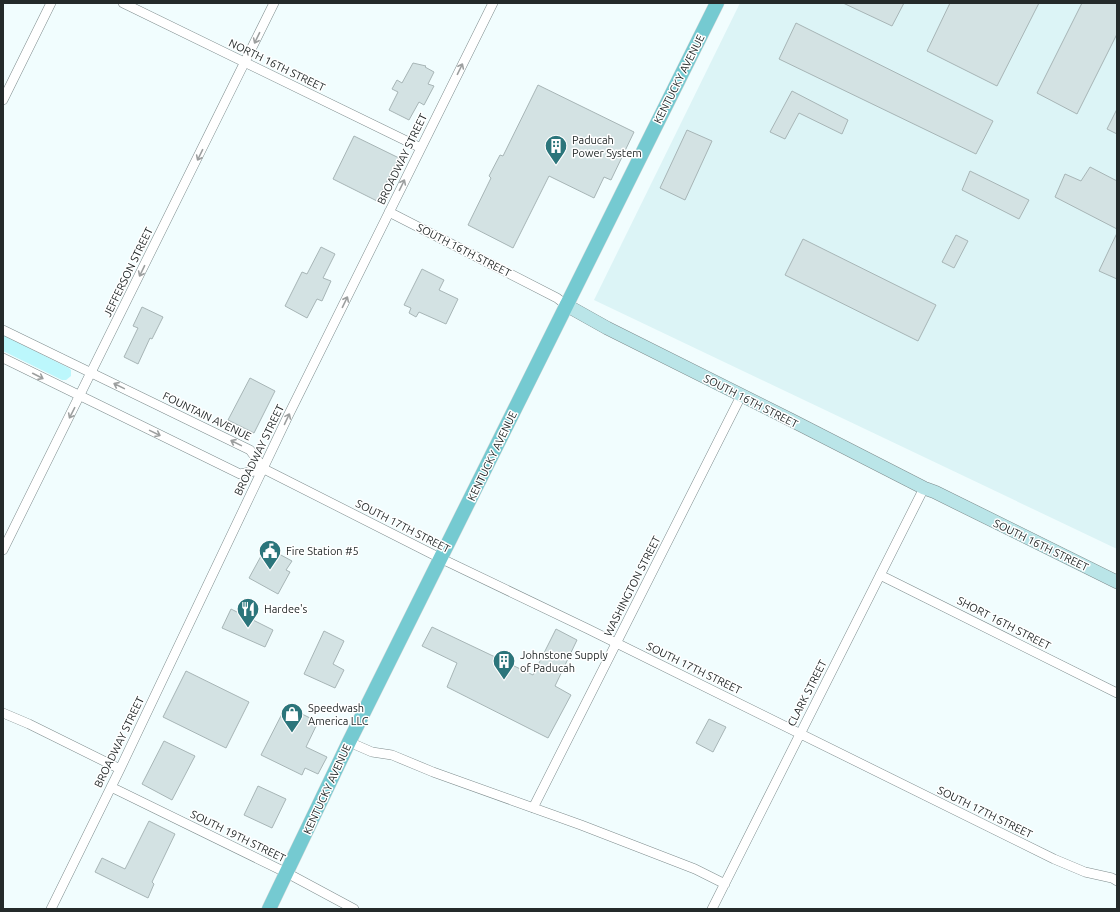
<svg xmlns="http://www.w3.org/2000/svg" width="1120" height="912" viewBox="0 0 1120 912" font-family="Ubuntu,sans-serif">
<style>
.built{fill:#dcf4f6}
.green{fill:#bcf7fc}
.building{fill:#d3e2e3;stroke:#a7b5b6}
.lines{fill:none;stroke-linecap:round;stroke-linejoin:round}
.street-casing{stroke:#7e8c8d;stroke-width:10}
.secondary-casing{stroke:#7e8c8d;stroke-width:14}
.primary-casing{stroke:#d8d9d9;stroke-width:15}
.street{stroke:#fff;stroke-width:9}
.secondary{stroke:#bae5e8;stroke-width:13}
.primary{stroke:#75cad1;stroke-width:14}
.oneway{stroke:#9c9f9f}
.labels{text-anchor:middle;stroke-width:3;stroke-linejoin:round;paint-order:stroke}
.street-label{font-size:11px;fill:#242a2a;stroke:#fff}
.poi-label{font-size:11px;fill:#242a2a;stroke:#fff;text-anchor:start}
</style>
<rect width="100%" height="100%" fill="#f1fdfe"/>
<!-- built -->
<path class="built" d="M740,3H1117V549L594,300Z"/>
<!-- green -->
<path class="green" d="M3,335L69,368L71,370V376L66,380H62L3,351Z"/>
<!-- building -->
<path class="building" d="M843,3H904L892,26Z
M950,3H1039L997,86L927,51Z
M1082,3H1117V34L1077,114L1037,93Z
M796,23L993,121L976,154L779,59Z
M413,63L426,66L425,67L434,72L428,84L434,86L424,105L419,102L409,120L389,110L398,92L392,89L397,80L402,83Z
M538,85L634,132L611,180L604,177L594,198L549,176L513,248L468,225L491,178L489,176L500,155L503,156Z
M792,91L848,120L842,134L799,113L785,139L770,132Z
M1117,109V134L1107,129Z
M687,130L712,141L685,200L660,188Z
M354,136L399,158L377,201L333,179Z
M1090,167L1117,181V229L1055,197L1065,174L1081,181Z
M970,171L1029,200L1019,219L962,190Z
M1117,233V279L1099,271Z
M956,235L968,241L954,268L942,262Z
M803,239L936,305L918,341L785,275Z
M321,247L335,254L323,278L331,281L322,301L317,299L307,318L285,306L302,272L307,274Z
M422,269L444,280L439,290L458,299L446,324L419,312L416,317L409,313L411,308L404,305Z
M142,307L163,317L152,339L150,338L138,364L124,357L138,328L133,326Z
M250,378L275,391L254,433L228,420Z
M266,547L292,561L286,570L290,572L278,594L249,578Z
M231,609L273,630L265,647L222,628Z
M432,627L533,675L556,629L577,640L555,686L571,695L548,738L447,687L457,663L422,646Z
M324,631L344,641L333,664L344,670L335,688L304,674Z
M186,671L249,702L226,748L163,717Z
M286,706L318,722L306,747L327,757L318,774L305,768L302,775L261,755Z
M709,719L726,727L713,752L696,743Z
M164,741L195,756L172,800L142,784Z
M258,786L286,799L272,828L244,815Z
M149,821L175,834L152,882L154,884L148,898L95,872L102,858L125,869Z"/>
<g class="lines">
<!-- street casing -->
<g class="street-casing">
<path id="street" d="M123,3L421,148
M3,100L51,3
M389,212L557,298L566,305
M3,330L250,450L264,469L442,559L588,629L1054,859L1085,872L1112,878L1117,881
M3,358L240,474L264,469
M3,550L274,3
M880,575L1117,693
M3,713L29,724L120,769
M349,742L372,752L392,755L433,772L581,825L695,869L725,884
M111,787L287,873L354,909
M533,808L741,396
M51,909L120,769L288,416L493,3
M712,909L924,488"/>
</g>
<!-- secondary casing -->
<g class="secondary-casing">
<path id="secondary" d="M566,305L607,328L791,420L924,488L935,492L1117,582"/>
</g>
<!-- primary casing -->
<g class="primary-casing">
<path id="primary" d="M269,909L349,742L717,3"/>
</g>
<!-- street -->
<use href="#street" class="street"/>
<!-- secondary -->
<use href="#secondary" class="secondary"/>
<!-- primary -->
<use href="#primary" class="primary"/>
</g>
<!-- one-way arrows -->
<defs><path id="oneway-shaft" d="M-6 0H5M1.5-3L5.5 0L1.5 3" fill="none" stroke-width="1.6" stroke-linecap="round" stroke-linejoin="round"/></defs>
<g class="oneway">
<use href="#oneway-shaft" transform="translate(257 38) rotate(116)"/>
<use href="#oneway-shaft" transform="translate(460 69) rotate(-64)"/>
<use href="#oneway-shaft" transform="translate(200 155) rotate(116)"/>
<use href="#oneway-shaft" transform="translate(402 185) rotate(-64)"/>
<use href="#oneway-shaft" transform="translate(142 271) rotate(116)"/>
<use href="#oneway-shaft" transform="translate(345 302) rotate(-64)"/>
<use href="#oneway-shaft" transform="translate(38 376) rotate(27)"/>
<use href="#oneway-shaft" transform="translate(119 386) rotate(-154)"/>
<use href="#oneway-shaft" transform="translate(72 413) rotate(117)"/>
<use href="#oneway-shaft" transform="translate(287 419) rotate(-65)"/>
<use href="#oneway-shaft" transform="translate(155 433) rotate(26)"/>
<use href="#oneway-shaft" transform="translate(236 443) rotate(-154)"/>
</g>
<!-- icons -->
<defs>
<g id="building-pin" transform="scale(1.15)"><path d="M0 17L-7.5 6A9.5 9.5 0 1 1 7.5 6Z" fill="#2b757b" stroke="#fff"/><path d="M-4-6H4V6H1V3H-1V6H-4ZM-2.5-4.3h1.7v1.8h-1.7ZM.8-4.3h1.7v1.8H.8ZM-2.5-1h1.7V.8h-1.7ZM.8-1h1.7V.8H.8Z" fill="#fff"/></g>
<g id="civic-pin" transform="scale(1.15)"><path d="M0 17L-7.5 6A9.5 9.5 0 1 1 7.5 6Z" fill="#2b757b" stroke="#fff"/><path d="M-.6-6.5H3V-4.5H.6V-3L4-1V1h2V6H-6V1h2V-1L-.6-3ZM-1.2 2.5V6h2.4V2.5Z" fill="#fff"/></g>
<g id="restaurant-pin" transform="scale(1.15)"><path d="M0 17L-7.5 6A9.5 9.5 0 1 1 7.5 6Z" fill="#2b757b" stroke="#fff"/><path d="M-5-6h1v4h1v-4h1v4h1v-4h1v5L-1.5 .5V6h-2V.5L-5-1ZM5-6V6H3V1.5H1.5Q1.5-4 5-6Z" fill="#fff"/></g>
<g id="shop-pin" transform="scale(1.15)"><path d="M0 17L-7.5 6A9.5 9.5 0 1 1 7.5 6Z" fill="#2b757b" stroke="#fff"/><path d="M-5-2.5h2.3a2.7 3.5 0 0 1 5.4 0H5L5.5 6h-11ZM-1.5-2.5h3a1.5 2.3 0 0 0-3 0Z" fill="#fff"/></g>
</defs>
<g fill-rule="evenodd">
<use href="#building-pin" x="556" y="146"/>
<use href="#civic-pin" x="270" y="551"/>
<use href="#restaurant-pin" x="248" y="609"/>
<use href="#building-pin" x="504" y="661"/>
<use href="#shop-pin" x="292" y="714"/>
</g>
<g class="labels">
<!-- street labels -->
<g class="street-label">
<text transform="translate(277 65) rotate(26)" y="4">NORTH 16TH STREET</text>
<text transform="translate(679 79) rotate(-63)" y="4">KENTUCKY AVENUE</text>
<text transform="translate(402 159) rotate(-64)" y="4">BROADWAY STREET</text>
<text transform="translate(464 250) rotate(27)" y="4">SOUTH 16TH STREET</text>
<text transform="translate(128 272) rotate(-64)" y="4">JEFFERSON STREET</text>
<text transform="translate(751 401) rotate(27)" y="4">SOUTH 16TH STREET</text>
<text transform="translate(207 416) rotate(26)" y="4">FOUNTAIN AVENUE</text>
<text transform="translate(259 450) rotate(-64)" y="4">BROADWAY STREET</text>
<text transform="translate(492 456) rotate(-64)" y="4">KENTUCKY AVENUE</text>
<text transform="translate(403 526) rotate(27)" y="4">SOUTH 17TH STREET</text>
<text transform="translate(1041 545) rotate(26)" y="4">SOUTH 16TH STREET</text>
<text transform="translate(632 586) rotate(-63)" y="4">WASHINGTON STREET</text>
<text transform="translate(1004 623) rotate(27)" y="4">SHORT 16TH STREET</text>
<text transform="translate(694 668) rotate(26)" y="4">SOUTH 17TH STREET</text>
<text transform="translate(807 693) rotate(-63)" y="4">CLARK STREET</text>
<text transform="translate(119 742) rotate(-64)" y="4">BROADWAY STREET</text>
<text transform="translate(327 789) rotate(-65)" y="4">KENTUCKY AVENUE</text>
<text transform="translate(985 812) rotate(26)" y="4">SOUTH 17TH STREET</text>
<text transform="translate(238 836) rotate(26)" y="4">SOUTH 19TH STREET</text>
</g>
<!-- poi labels -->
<g class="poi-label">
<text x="572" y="144">Paducah<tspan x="572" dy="13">Power System</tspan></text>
<text x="286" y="555">Fire Station #5</text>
<text x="264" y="613">Hardee's</text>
<text x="520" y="659">Johnstone Supply<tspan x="520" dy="13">of Paducah</tspan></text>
<text x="308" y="712">Speedwash<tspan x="308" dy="13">America LLC</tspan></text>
</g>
</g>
<!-- border -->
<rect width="1120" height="912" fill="none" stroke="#242a2a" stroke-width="8"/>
</svg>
